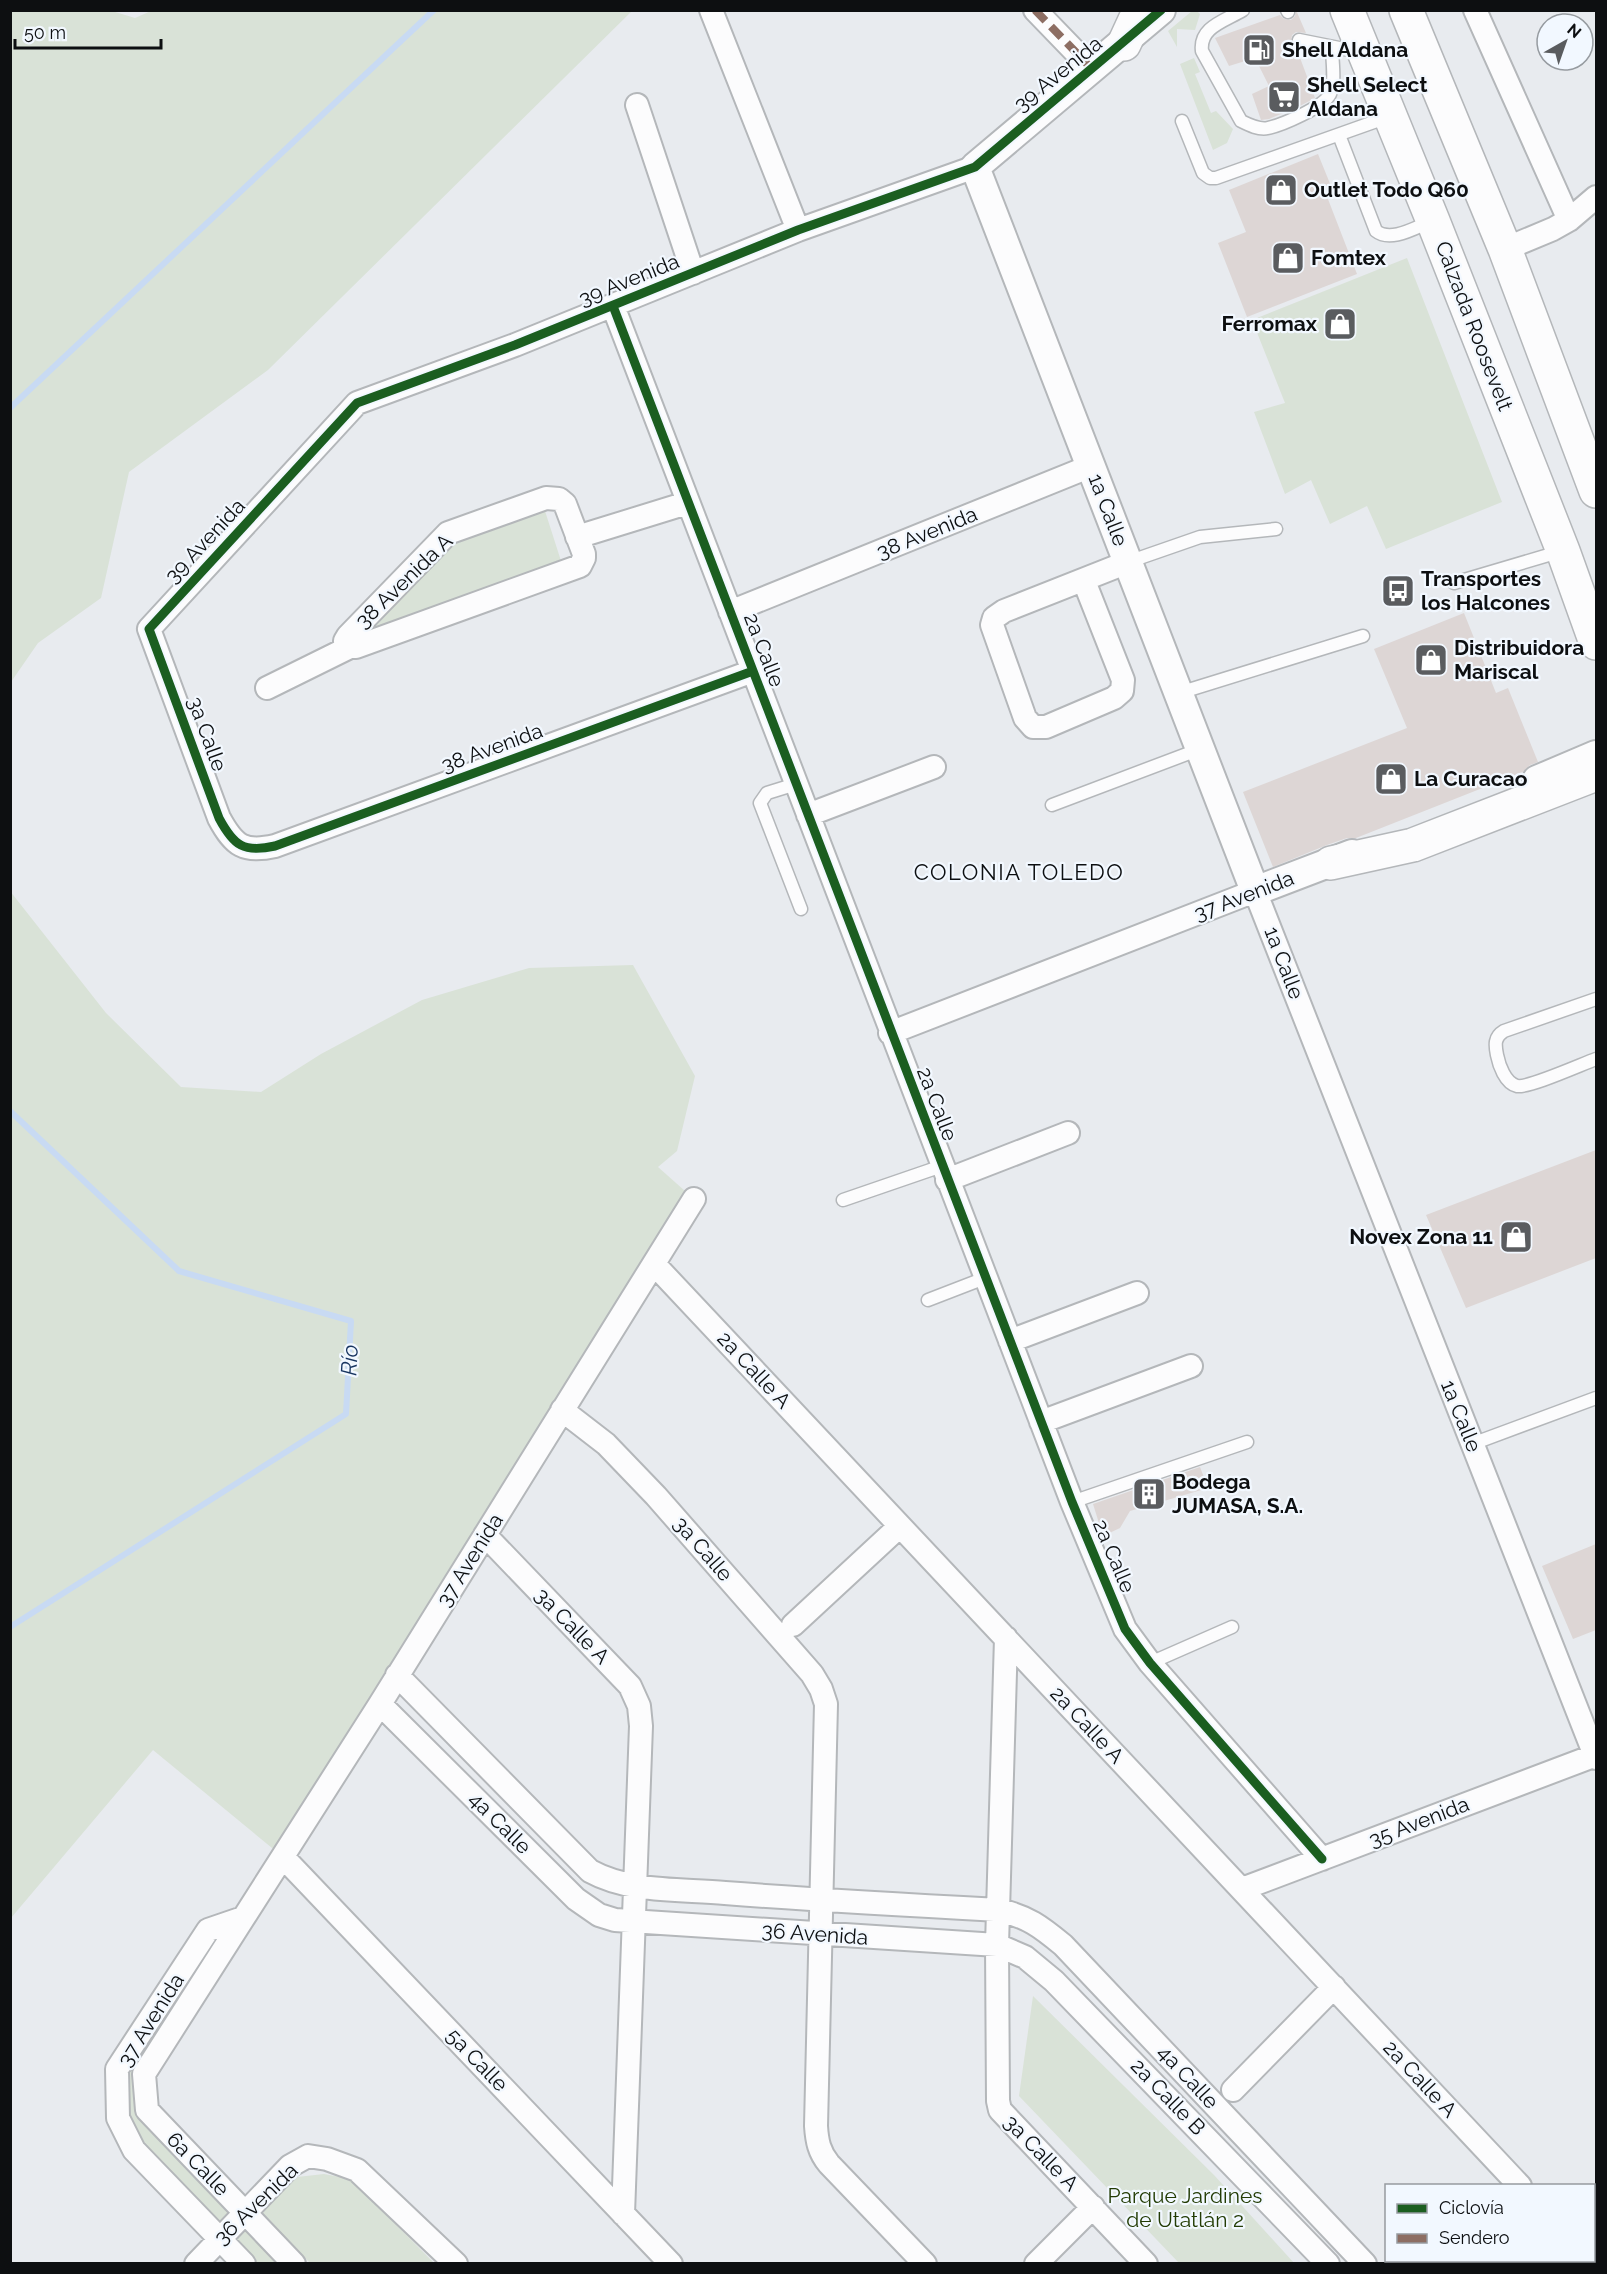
<svg xmlns="http://www.w3.org/2000/svg" width="1607" height="2274" viewBox="0 0 1607 2274" font-family="Raleway,sans-serif">
<style>
.green{fill:#d9e2d7}
.lines{fill:none;stroke-linecap:round;stroke-linejoin:round}
.stream{stroke:#c8daf3;stroke-width:6}
.building{fill:#ddd6d5}
.service-casing{stroke:#b4b7ba;stroke-width:15}
.minor-casing{stroke:#b4b7ba;stroke-width:26}
.tertiary-casing{stroke:#b4b7ba;stroke-width:32}
.trunk-casing{stroke:#b4b7ba;stroke-width:36}
.service{stroke:#fcfcfd;stroke-width:12}
.minor{stroke:#fcfcfd;stroke-width:22}
.tertiary{stroke:#fcfcfd;stroke-width:28}
.trunk{stroke:#fcfcfd;stroke-width:33}
.quiet{stroke:#8d6e63;stroke-width:8;stroke-dasharray:15 8;stroke-linecap:butt}
.cycleway-casing{stroke:#f2f8ff;stroke-width:13}
.cycleway{stroke:#1b5e20;stroke-width:9}
.labels{text-anchor:middle;stroke-width:4.5;stroke-linejoin:round;paint-order:stroke}
.poi-label{font-size:21px;font-weight:bold;fill:#0d0f11;stroke:#f2f8ff;text-anchor:start}
.street-label{font-size:21px;fill:#0d0f11;stroke:#f2f8ff}
.park-label{font-size:21px;fill:#233c05;stroke:#f2f8ff}
.neighbourhood-label{font-size:22px;letter-spacing:1.5px;fill:#0d0f11;stroke:#f2f8ff}
.water-label{font-size:22px;font-style:italic;fill:#17345f;stroke:#f2f8ff}
</style>
<rect width="100%" height="100%" fill="#e8ebef"/>
<!-- green -->
<path class="green" d="M151,11H632L268,370L129,472L101,598L38,643L11,682V11H112L135,18Z
M1192,11H1197L1200,14L1195,30L1177,29V47L1168,31Z
M1194,58L1200,72L1195,74L1211,113L1216,111L1233,129L1227,143L1213,150L1180,64Z
M1407,258L1502,502L1386,549L1367,506L1330,524L1311,480L1285,494L1254,412L1285,403L1252,320Z
M545,511L562,564L369,633L451,544Z
M10,891L106,1013L181,1087L261,1092L321,1054L422,1000L529,968L633,965L695,1076L677,1151L658,1167L694,1199L283,1857L153,1750L11,1918Z
M213,1939L218,1941L133,2074L140,2115L233,2212L218,2226L143,2147L124,2114L126,2070Z
M1033,1996L1214,2175L1294,2263H1179L1019,2096Z
M324,2174L351,2179L434,2263H310L261,2213L297,2177Z
M248,2226L284,2263H254L232,2241Z"/>
<g class="lines">
<!-- stream -->
<path class="stream" d="M10,408L434,10
M10,1111L179,1271L351,1321L346,1414L10,1627"/>
</g>
<!-- building -->
<path class="building" d="M1296,10L1306,33L1296,32L1292,35L1291,42L1296,47L1315,98L1298,107L1269,119L1261,120L1252,94L1269,86L1255,58L1229,66L1215,38L1280,15L1284,19L1291,20L1295,16Z
M1318,154L1333,191L1326,194L1357,274L1247,317L1218,243L1246,232L1229,190Z
M1464,613L1496,693L1508,688L1538,762L1530,765L1523,772L1356,838H1347L1327,845L1273,867L1243,792L1407,728L1374,649Z
M1596,1150V1258L1466,1308L1426,1215Z
M1200,1467L1208,1488L1130,1511L1120,1528L1103,1536L1093,1504Z
M1596,1544V1630L1573,1639L1542,1566Z"/>
<g class="lines">
<!-- service casing -->
<g class="service-casing">
<path id="service" d="M1243,10C1225,21 1199,27 1202,51L1241,121C1249,125 1259,130 1268,128C1282,125 1324,107 1330,94C1336,81 1332,62 1332,47
M1287,10L1288,12
M1299,40L1359,52
M1182,121L1203,173L1210,178H1216L1388,117
M1339,135L1376,231C1391,243 1416,227 1432,221
M1128,562L1200,537L1276,529
M1454,583L1562,551
M1179,693L1363,636
M796,784L767,793L760,803L801,909
M1052,805L1200,749
M1596,999L1504,1031C1494,1037 1495,1045 1497,1055C1499,1065 1505,1083 1517,1086C1529,1088 1582,1064 1596,1059
M843,1200L942,1166
M928,1300L985,1278
M1472,1444L1596,1398
M1072,1502L1247,1442
M1150,1663L1232,1627"/>
</g>
<!-- minor casing -->
<g class="minor-casing">
<path id="minor" d="M711,10L798,230
M1035,10L1092,69
M1475,10L1569,220
M637,105L693,273
M1505,249L1553,229L1569,220L1596,197
M613,306L1072,1502L1125,1629L1150,1663L1322,1859
M577,537L687,503
M1084,581L1123,680L1122,691L1114,698L1046,727H1033L1025,718L992,625L994,618L1004,611L1128,562
M730,612L1091,466
M753,671L275,846C244,853 234,846 219,818L149,629L357,403L515,345L798,230L975,167
M267,688L350,647H356L580,566L584,558V554L565,504L559,499L546,498L448,533L348,636L345,641L346,644L350,647
M808,815L934,767
M890,1033L1255,891L1596,1758
M947,1180L1068,1133
M654,1264L1520,2186
M1010,1341L1137,1293
M562,1410L606,1444L656,1496L812,1674L821,1689L826,1704L816,2126C817,2141 819,2152 829,2164L925,2264
M1041,1422L1191,1366
M485,1535L630,1686L639,1706L641,1726L623,2214
M793,1625L900,1526
M1006,1638L997,1945L998,2101L1000,2110L1146,2264
M397,1675L590,1871C630,1893 681,1889 725,1893C816,1900 907,1905 999,1910C1028,1917 1040,1926 1063,1945L1365,2264
M380,1704L576,1899L599,1915L615,1920L997,1945L1025,1957L1054,1981L1328,2264
M283,1857L671,2264
M1242,1889L1596,1755
M243,1918L208,1930L117,2069L118,2118L134,2150L244,2264
M1233,2090L1334,1987
M1591,2260L1594,2264
M196,2264L290,2166L308,2156L327,2159L357,2170L456,2264
M294,2264L147,2110L144,2074L380,1704L694,1199
M1036,2264L1093,2207"/>
</g>
<!-- tertiary casing -->
<g class="tertiary-casing">
<path id="tertiary" d="M1161,10L975,167L1255,891L1352,854
M1537,780L1596,755"/>
</g>
<!-- trunk casing -->
<g class="trunk-casing">
<path id="trunk" d="M1347,10L1433,221L1563,551L1596,643
M1406,10L1505,249L1596,491
M1124,44L1136,18L1145,10
M1331,863L1413,845L1596,774"/>
</g>
<!-- service -->
<use href="#service" class="service"/>
<!-- minor -->
<use href="#minor" class="minor"/>
<!-- tertiary -->
<use href="#tertiary" class="tertiary"/>
<!-- trunk -->
<use href="#trunk" class="trunk"/>
<!-- quiet -->
<path class="quiet" d="M1035,10L1092,69"/>
<!-- cycleway casing -->
<g class="cycleway-casing">
<path id="cycleway" d="M613,306L1072,1502L1125,1629L1150,1663L1322,1859
M753,671L275,846C244,853 234,846 219,818L149,629L357,403L515,345L798,230L975,167L1161,10"/>
</g>
<!-- cycleway -->
<use href="#cycleway" class="cycleway"/>
</g>
<!-- icons -->
<defs>
<g id="fuel-square" transform="scale(1.725)"><rect x="-9" y="-9" width="18" height="18" rx="4" fill="#5a5c5f" stroke="#f2f8ff"/><path d="M-5.5-6h7V0h2V4h1.3V-2.5L3-4.5l.8-.8L6-3V5H2.5V1h-1V6h-7ZM-4.2-4.7v3.2H.2V-4.7Z" fill="#fff"/></g>
<g id="supermarket-square" transform="scale(1.725)"><rect x="-9" y="-9" width="18" height="18" rx="4" fill="#5a5c5f" stroke="#f2f8ff"/><path d="M-6-5.5h2.5l.6 2H6L4.5 2H-2.5L-4.4-4H-6ZM-1.5 3.2a1.3 1.3 0 1 0 .1 0ZM3 3.2a1.3 1.3 0 1 0 .1 0Z" fill="#fff"/></g>
<g id="shop-square" transform="scale(1.725)"><rect x="-9" y="-9" width="18" height="18" rx="4" fill="#5a5c5f" stroke="#f2f8ff"/><path d="M-5-2.5h2.3a2.7 3.5 0 0 1 5.4 0H5L5.5 6h-11ZM-1.5-2.5h3a1.5 2.3 0 0 0-3 0Z" fill="#fff"/></g>
<g id="bus-square" transform="scale(1.725)"><rect x="-9" y="-9" width="18" height="18" rx="4" fill="#5a5c5f" stroke="#f2f8ff"/><path d="M-5-6H5V4H4V6H2V4H-2V6H-4V4H-5ZM-3.5-4V0h7V-4ZM-3.5 1.2v1.5H-2V1.2ZM2 1.2v1.5H3.5V1.2Z" fill="#fff"/></g>
<g id="building-square" transform="scale(1.725)"><rect x="-9" y="-9" width="18" height="18" rx="4" fill="#5a5c5f" stroke="#f2f8ff"/><path d="M-4-6H4V6H1V3H-1V6H-4ZM-2.5-4.3h1.7v1.8h-1.7ZM.8-4.3h1.7v1.8H.8ZM-2.5-1h1.7V.8h-1.7ZM.8-1h1.7V.8H.8Z" fill="#fff"/></g>
</defs>
<g fill-rule="evenodd">
<use href="#fuel-square" x="1259" y="50"/>
<use href="#supermarket-square" x="1284" y="97"/>
<use href="#shop-square" x="1281" y="190"/>
<use href="#shop-square" x="1288" y="258"/>
<use href="#shop-square" x="1340" y="324"/>
<use href="#bus-square" x="1398" y="591"/>
<use href="#shop-square" x="1431" y="660"/>
<use href="#shop-square" x="1391" y="779"/>
<use href="#shop-square" x="1516" y="1237"/>
<use href="#building-square" x="1149" y="1494"/>
</g>
<g class="labels">
<!-- poi labels -->
<g class="poi-label">
<text x="1282" y="57">Shell Aldana</text>
<text x="1307" y="92">Shell Select<tspan x="1307" dy="24">Aldana</tspan></text>
<text x="1304" y="197">Outlet Todo Q60</text>
<text x="1311" y="265">Fomtex</text>
<text x="1317" y="331" text-anchor="end">Ferromax</text>
<text x="1421" y="586">Transportes<tspan x="1421" dy="24">los Halcones</tspan></text>
<text x="1454" y="655">Distribuidora<tspan x="1454" dy="24">Mariscal</tspan></text>
<text x="1414" y="786">La Curacao</text>
<text x="1493" y="1244" text-anchor="end">Novex Zona 11</text>
<text x="1172" y="1489">Bodega<tspan x="1172" dy="24">JUMASA, S.A.</tspan></text>
</g>
<!-- street labels -->
<g class="street-label">
<text transform="translate(1058 74) rotate(-39)" y="7">39 Avenida</text>
<text transform="translate(629 280) rotate(-22)" y="7">39 Avenida</text>
<text transform="translate(1474 326) rotate(69)" y="7">Calzada Roosevelt</text>
<text transform="translate(1108 510) rotate(69)" y="7">1a Calle</text>
<text transform="translate(927 533) rotate(-22)" y="7">38 Avenida</text>
<text transform="translate(205 541) rotate(-47)" y="7">39 Avenida</text>
<text transform="translate(404 581) rotate(-44)" y="7">38 Avenida A</text>
<text transform="translate(764 650) rotate(69)" y="7">2a Calle</text>
<text transform="translate(207 734) rotate(70)" y="7">3a Calle</text>
<text transform="translate(492 748) rotate(-20)" y="7">38 Avenida</text>
<text transform="translate(1244 896) rotate(-21)" y="7">37 Avenida</text>
<text transform="translate(1284 963) rotate(69)" y="7">1a Calle</text>
<text transform="translate(937 1104) rotate(69)" y="7">2a Calle</text>
<text transform="translate(754 1370) rotate(47)" y="7">2a Calle A</text>
<text transform="translate(1461 1416) rotate(68)" y="7">1a Calle</text>
<text transform="translate(703 1549) rotate(49)" y="7">3a Calle</text>
<text transform="translate(1114 1556) rotate(67)" y="7">2a Calle</text>
<text transform="translate(470 1560) rotate(-58)" y="7">37 Avenida</text>
<text transform="translate(572 1626) rotate(46)" y="7">3a Calle A</text>
<text transform="translate(1087 1725) rotate(47)" y="7">2a Calle A</text>
<text transform="translate(1419 1822) rotate(-21)" y="7">35 Avenida</text>
<text transform="translate(500 1823) rotate(45)" y="7">4a Calle</text>
<text transform="translate(815 1934) rotate(4)" y="7">36 Avenida</text>
<text transform="translate(151 2020) rotate(-58)" y="7">37 Avenida</text>
<text transform="translate(477 2060) rotate(46)" y="7">5a Calle</text>
<text transform="translate(1188 2077) rotate(47)" y="7">4a Calle</text>
<text transform="translate(1420 2079) rotate(47)" y="7">2a Calle A</text>
<text transform="translate(1168 2097) rotate(46)" y="7">2a Calle B</text>
<text transform="translate(1041 2153) rotate(46)" y="7">3a Calle A</text>
<text transform="translate(198 2164) rotate(46)" y="7">6a Calle</text>
<text transform="translate(256 2204) rotate(-44)" y="7">36 Avenida</text>
</g>
<!-- park labels -->
<g class="park-label">
<text x="1185" y="2203">Parque Jardines<tspan x="1185" dy="24">de Utatlán 2</tspan></text>
</g>
<!-- neighbourhood labels -->
<g class="neighbourhood-label">
<text x="1019" y="880">COLONIA TOLEDO</text>
</g>
<!-- water labels -->
<g class="water-label">
<text transform="translate(349 1360) rotate(-87)" y="8">Río</text>
</g>
</g>
<!-- border -->
<rect width="1607" height="2274" fill="none" stroke="#0d0f11" stroke-width="24"/>
<!-- legend -->
<rect x="1385" y="2184" width="210" height="78" fill="#f2f8ff" stroke="#969ba0" stroke-width="1.5"/>
<rect x="1397" y="2204" width="30" height="9" fill="#1b5e20" stroke="#969ba0" stroke-width="1.5"/>
<text x="1439" y="2214" font-size="18" fill="#0d0f11">Ciclovía</text>
<rect x="1397" y="2234" width="30" height="9" fill="#8d6e63" stroke="#969ba0" stroke-width="1.5"/>
<text x="1439" y="2244" font-size="18" fill="#0d0f11">Sendero</text>
<!-- north arrow -->
<g transform="translate(1565 42) rotate(40)"><circle r="28" fill="#f2f8ff" stroke="#969ba0" stroke-width="1.5"/>
<path d="M0-4.5L10 22L0 15L-10 22Z" fill="#5a5c5f"/>
<text y="-9" font-size="16" font-weight="bold" text-anchor="middle" fill="#0d0f11">N</text>
</g>
<!-- scale -->
<path d="M15 39v9h146v-9" fill="none" stroke="#0d0f11" stroke-width="3"/>
<text x="24" y="39" font-size="18" fill="#0d0f11" stroke="#f2f8ff" stroke-width="4.5" paint-order="stroke">50 m</text>
</svg>
